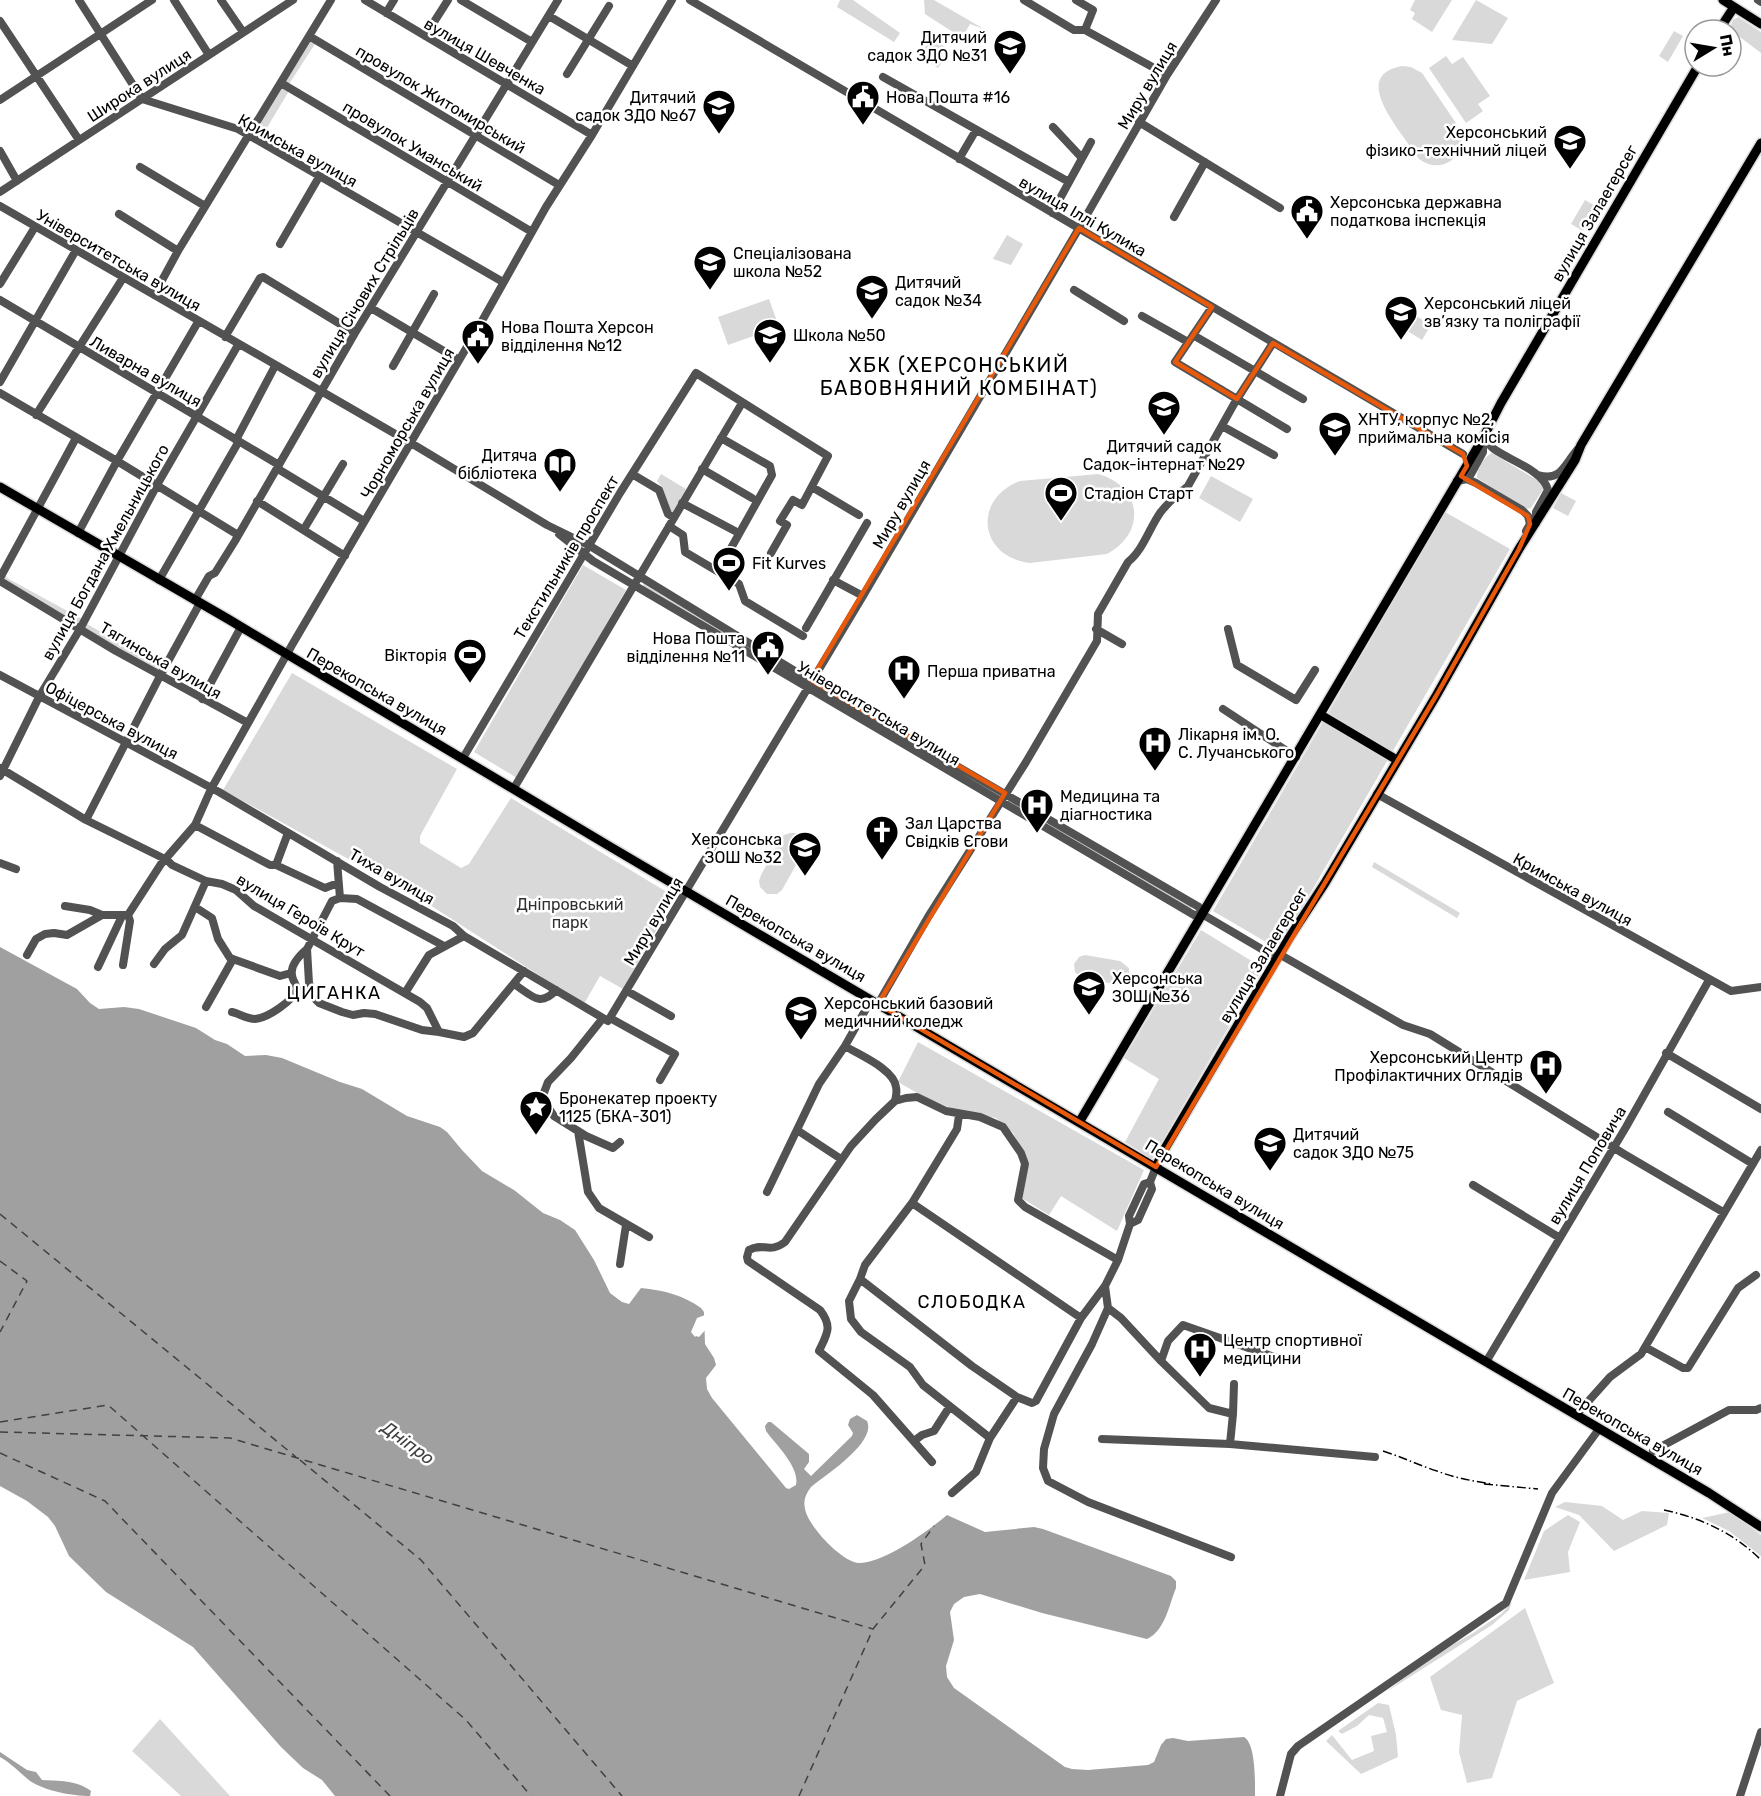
<svg xmlns="http://www.w3.org/2000/svg" width="1761" height="1796" viewBox="0 0 1761 1796" font-family="Rubik,sans-serif">
<style>
.green{fill:#d9d9d9}
.water{fill:#a0a0a0}
.pier{fill:#fff}
.lines{fill:none;stroke-linecap:round;stroke-linejoin:round}
.ferry{stroke:#414141;stroke-width:1.5;stroke-dasharray:8 6;stroke-linecap:butt}
.major-casing{stroke:#dbdbdb;stroke-width:12}
.minor{stroke:#525252;stroke-width:8}
.major{stroke:#000;stroke-width:9}
.rail{stroke:#000;stroke-width:1.5;stroke-dasharray:9 3 1.5 3;stroke-linecap:butt}
.marked{fill:none;stroke:#e8590c;stroke-width:4.5;stroke-linejoin:round}
.labels{text-anchor:middle;stroke-width:5;stroke-linejoin:round;paint-order:stroke}
.poi-label{font-size:16px;fill:#000;stroke:#fff;text-anchor:start}
.street-label{font-size:16px;fill:#000;stroke:#fff}
.park-label{font-size:16px;fill:#303030;stroke:#fff}
.neighbourhood-label{font-size:18px;letter-spacing:1.5px;fill:#000;stroke:#fff}
.water-label{font-size:18px;font-style:italic;fill:#414141;stroke:#fff}
.quarter-label{font-size:20px;letter-spacing:1.5px;fill:#000;stroke:#fff}
</style>
<rect width="100%" height="100%" fill="#fff"/>
<!-- green -->
<path class="green" d="M840,0H853L900,33L894,42L837,7Z
M924,0H934L984,29L970,24L962,38L925,14Z
M1415,0H1452L1432,32L1412,19L1415,13L1410,10Z
M1476,0L1508,18L1492,44L1452,40Z
M1738,17L1761,32V53L1732,31L1730,27L1733,20Z
M1674,31L1683,36L1668,62L1659,56Z
M931,38L950,50L938,68L920,56Z
M310,41L315,44L289,84L285,82Z
M1446,56L1452,64L1463,57L1490,96L1478,104L1483,111L1466,123L1429,68Z
M1402,66L1411,67L1422,73L1460,129C1469,156 1441,176 1419,159C1412,150 1406,140 1399,131C1386,111 1359,74 1402,66Z
M282,86L289,91L262,136L257,133L260,128L258,126Z
M1585,200L1597,207L1583,231L1571,224Z
M1007,235L1023,244L1011,265L993,259Z
M769,299L779,327L728,345L718,317Z
M1400,306L1431,325L1422,340L1391,321Z
M1492,453L1542,483L1544,488L1531,508L1526,509L1477,478C1476,470 1485,456 1492,453Z
M661,474L686,489L672,513L669,512L662,487L657,481Z
M1098,474C1142,486 1147,533 1107,554L1030,563C979,557 972,499 1020,481Z
M1211,476L1253,499L1240,522L1199,498Z
M1561,493L1576,501L1568,516L1553,508Z
M1445,512L1510,549L1278,949L1213,911Z
M583,565L626,590L517,778L474,752Z
M6,575L7,578L82,619L79,623H75L8,584L4,578Z
M644,584L798,675L797,678L642,587Z
M87,624L162,667L159,672L84,629Z
M292,673L457,769L420,836V843L461,868L469,864L511,798L675,897L623,989L600,976L584,1004L419,898L223,790Z
M1014,802L1192,907L1190,910L1012,805Z
M790,833H797L802,837L805,849L782,890L777,894H767L760,887L759,881L761,875L780,840L784,835Z
M1374,862L1460,913L1457,918L1372,867Z
M1201,930L1263,968L1152,1159L1125,1142L1159,1079L1124,1058Z
M1085,955L1120,961L1129,968V979L1120,985L1081,978L1075,972L1074,964L1079,957Z
M918,1042L1144,1170L1117,1231L1061,1196L1049,1215L1020,1197L1029,1164L1013,1133L996,1118L953,1109L926,1098L898,1082Z
M1565,1502L1602,1506L1623,1520L1642,1511L1669,1513L1667,1525L1614,1551L1579,1515L1555,1507Z
M1730,1512L1761,1535V1556L1729,1531L1702,1518Z
M1568,1515L1580,1522L1568,1552L1570,1572L1524,1580L1544,1531Z
M1512,1602L1509,1610L1492,1625L1386,1692L1436,1654L1473,1633L1501,1614Z
M1525,1608L1554,1683L1517,1701L1492,1778L1467,1783L1459,1752L1462,1715L1441,1710L1430,1677Z
M1378,1703L1389,1705L1396,1735L1398,1757L1361,1774L1326,1741L1332,1735L1352,1760L1374,1751L1371,1736L1387,1732L1383,1718L1369,1715L1357,1726L1342,1734L1338,1731Z
M160,1719L230,1796H181L132,1751Z"/>
<!-- water -->
<path class="water" d="M0,947L77,989L90,1003L99,1009L124,1007L139,1009L196,1028L215,1040L227,1044L245,1056L266,1055L282,1058L340,1082L362,1089L407,1116L440,1127L447,1132L462,1150L482,1171L514,1190L543,1213L560,1220L575,1230L594,1260L610,1293L622,1302L629,1304L641,1288C663,1290 683,1295 701,1308L704,1312L705,1344L714,1358L716,1365L706,1378L707,1389L712,1398L786,1488L789,1489L796,1485C800,1467 776,1445 766,1431L765,1426L768,1422H771L809,1454V1462L804,1469L811,1476L852,1436L853,1433L848,1425L850,1419L857,1415L867,1421C877,1442 826,1475 811,1487C806,1494 803,1500 805,1509C808,1526 841,1561 858,1563C883,1564 928,1531 947,1515L985,1532L1034,1527L1043,1529L1171,1576L1176,1581V1588C1169,1605 1165,1631 1147,1639L1042,1613L980,1594L964,1597L954,1604L950,1612L954,1640L946,1666L947,1677L954,1688L1065,1767L1072,1769L1088,1770L1148,1765L1154,1762L1161,1745L1166,1739L1173,1738L1188,1741L1244,1737C1256,1744 1255,1782 1255,1796H335L322,1780L303,1768L281,1747L193,1647L106,1592L69,1556L55,1526L48,1517L27,1501L0,1486Z
M0,1752L27,1770L36,1772L42,1780C58,1781 77,1780 91,1791L90,1796C73,1796 45,1791 30,1781C20,1773 12,1764 0,1757Z"/>
<!-- pier -->
<path class="pier" d="M705,1315L707,1328L699,1337L696,1336L695,1337L691,1332L697,1318Z"/>
<g class="lines">
<!-- ferry -->
<path class="ferry" d="M0,1214L296,1457
M0,1261L27,1281L0,1332
M0,1422L108,1405L466,1720L531,1796
M0,1432L230,1438L873,1629
M0,1453L105,1501L390,1796
M300,1460L421,1560L622,1796
M799,1796L873,1629L925,1565L921,1544L934,1526"/>
<!-- major casing -->
<g class="major-casing">
<path id="major" d="M1723,0L1761,24
M1719,30L1734,7
M0,487L228,619L609,846L1709,1493L1761,1527
M1321,715L1397,760
M1080,1121L1483,438L1501,403L1698,66
M1156,1167L1164,1150L1289,938L1325,883L1436,696L1519,549L1575,460L1581,445L1761,143"/>
</g>
<!-- minor -->
<path class="minor" d="M79,0L142,99L238,129L503,282
M174,0L209,55
M221,0L243,32
M365,0L592,135
M461,0L532,42
M690,0L1463,454
M1024,0L1074,30H1085
M1076,0L1093,10L1085,30L1167,75
M1758,0L1761,2
M386,13L394,0
M549,16L633,66
M0,21L79,140
M309,36L559,185
M425,36L448,0
M567,74L609,6
M883,77L1069,182
M281,83L532,232
M0,100L152,0
M1139,122L1280,208
M1053,127L1082,158
M0,151L17,181
M959,159L976,130
M140,167L205,206
M0,192L293,0
M0,206L411,443L547,525L590,546L821,687L1199,907L1202,914L1277,958
M1052,213L1091,142
M119,214L178,251
M1174,217L1205,162
M280,244L319,177
M0,284L35,227
M1074,290L1124,321
M154,295L178,251L331,0
M0,300L279,465
M1212,307L1175,362L1287,429
M371,308L459,360
M1142,316L1188,342
M1193,335L1303,399
M225,337L260,278L263,277L355,333
M393,366L434,294
M0,382L76,250
M0,393L117,461L238,535
M36,415L123,278
M1222,426L1274,455
M721,438L770,466L772,475L730,550
M1483,438C1487,442 1490,446 1494,449C1509,460 1544,471 1548,490L1536,512V523
M236,440L275,366
M278,469L364,521
M702,469L752,498
M632,474L659,490L668,514L674,518
M1471,474L1483,452V438
M1538,475C1562,482 1564,464 1578,449
M1457,481L1467,479L1476,483L1522,510L1528,516L1530,524L1526,531
M812,487L859,515
M257,501L345,556
M682,503L735,531
M669,526L683,535L685,552L739,584L745,601L803,636
M304,529L343,464
M78,533L117,461L198,322
M559,534L593,561L1194,915L1202,914
M0,578L76,438
M159,580L239,441
M833,580L863,596
M0,581L116,651L248,723
M195,600L209,576L215,573L235,541L355,333L558,0
M806,628L867,523
M1096,629L1122,644
M1228,629L1237,665L1296,700L1315,670
M0,675L219,792L380,887L453,926L464,936L608,1021L863,596L1085,218L1167,75L1216,0
M202,699L241,627
M1223,709L1296,757
M463,758L620,493L696,373L828,456L802,505L793,500L780,521L787,525L771,553
M0,768L86,820L167,860L172,865L206,881L222,884L236,890L254,906L420,1002L427,1008L439,1032L464,1037L473,1033L524,971
M0,776L39,697L80,629L157,485L238,345
M514,788L742,403
M1377,794L1731,991L1761,987
M86,820L160,676L200,603
M195,825L270,865H276L325,888L338,883
M337,861L340,898L332,901L307,949L309,983L315,999L319,1003L342,1012L353,1015L364,1013L375,1014L422,1030L439,1032
M0,863L16,869
M276,865L288,833
M340,898L357,899L444,946
M65,906L90,910L102,915
M195,907L212,918L218,939L230,958L280,976L291,973
M1279,954L1403,1025L1430,1034L1624,1154L1723,1212
M27,955L36,939L45,934L54,933L67,935L102,915H128
M154,964L165,949L182,935L206,881
M123,965L130,921L128,915L161,864L195,825L211,789L292,645L478,328L546,207L592,135L672,0
M98,967L122,916
M514,984C531,995 540,1008 556,990
M627,991L671,1016
M405,993L429,955L464,936
M878,1004L928,917L1026,762L1097,641L1098,614L1128,562C1143,550 1149,529 1160,513C1168,502 1178,494 1188,486L1234,404L1273,343
M206,1007L233,959
M232,1012C240,1014 247,1019 255,1019C268,1018 294,1000 297,989C296,984 292,979 292,975C290,965 300,955 307,949
M603,1018L571,1058L548,1082L542,1098L554,1116L586,1136L613,1148L620,1142
M610,1018L675,1054L660,1080
M845,1046C859,1055 894,1069 896,1087C897,1091 896,1097 895,1101
M1666,1053L1761,1109
M1668,1112L1753,1164
M959,1115L957,1129L912,1203L865,1265L860,1279L849,1301L851,1319L861,1332L910,1367L923,1385L990,1438
M797,1130L841,1159
M578,1131L588,1192L599,1208L649,1237
M1473,1185L1560,1238
M767,1192L819,1084L845,1046L871,1000
M912,1203L1081,1318
M1130,1224L1138,1220L1152,1189L1150,1182L1156,1167
M620,1264L626,1225
M860,1279L972,1366L1017,1397L1032,1403L1036,1401L1081,1318L1105,1286L1118,1260L1130,1224L1129,1216L1144,1184L1150,1182
M1105,1286L1108,1308L1092,1344L1054,1414L1044,1449L1043,1468L1048,1481L1088,1502L1231,1557
M1108,1308L1121,1318L1161,1361L1168,1341L1183,1325L1280,1359
M1645,1347L1683,1368H1688L1738,1288L1756,1275
M1161,1361L1209,1408L1233,1414L1234,1384
M1486,1362L1626,1127L1709,980
M1233,1414L1230,1444L1375,1457
M1576,1415L1610,1377L1641,1354L1761,1150
M1102,1439L1230,1444
M914,1441L922,1435L934,1431L950,1406
M1653,1451L1729,1410H1756L1761,1408
M932,1462L873,1395L819,1351C827,1334 833,1327 820,1310L748,1261L747,1257L749,1250C762,1242 770,1254 785,1242L851,1146L876,1119L895,1101L906,1098L917,1097L946,1111L980,1117L1003,1127L1021,1153L1025,1164L1018,1200L1025,1207L1118,1260
M952,1493L976,1472L990,1438L1017,1397
M1280,1796L1291,1754L1298,1746L1506,1603L1552,1493L1599,1429
M1740,1796L1761,1732"/>
<!-- major -->
<use href="#major" class="major"/>
<!-- rail -->
<path class="rail" d="M1383,1451C1402,1457 1418,1465 1437,1471C1455,1478 1473,1481 1492,1484
M1484,1484L1538,1489
M1664,1510C1701,1518 1734,1533 1761,1560"/>
</g>
<!-- marked area -->
<path class="marked" d="M1079,228L1212,307L1175,362L1237,399L1273,343L1463,454L1467,466L1461,476L1528,516L1530,524L1519,549L1436,696L1156,1167L878,1004L1005,793L811,680Z"/>
<!-- icons -->
<defs>
<g id="school-pin" transform="scale(1.725)"><path d="M0 17L-7.5 6A9.5 9.5 0 1 1 7.5 6Z" fill="#000" stroke="#fff"/><path d="M0-5L7-2L0 1L-7-2ZM-4 1L0 2.5L4 1V4Q0 6-4 4Z" fill="#fff"/></g>
<g id="civic-pin" transform="scale(1.725)"><path d="M0 17L-7.5 6A9.5 9.5 0 1 1 7.5 6Z" fill="#000" stroke="#fff"/><path d="M-.6-6.5H3V-4.5H.6V-3L4-1V1h2V6H-6V1h2V-1L-.6-3ZM-1.2 2.5V6h2.4V2.5Z" fill="#fff"/></g>
<g id="university-pin" transform="scale(1.725)"><path d="M0 17L-7.5 6A9.5 9.5 0 1 1 7.5 6Z" fill="#000" stroke="#fff"/><path d="M0-5L7-2L0 1L-7-2ZM-4 1L0 2.5L4 1V4Q0 6-4 4Z" fill="#fff"/></g>
<g id="library-pin" transform="scale(1.725)"><path d="M0 17L-7.5 6A9.5 9.5 0 1 1 7.5 6Z" fill="#000" stroke="#fff"/><path d="M-6-4Q-3-5.5-.7-3.5V5Q-3 3-6 4ZM6-4Q3-5.5 .7-3.5V5Q3 3 6 4Z" fill="#fff"/></g>
<g id="stadium-pin" transform="scale(1.725)"><path d="M0 17L-7.5 6A9.5 9.5 0 1 1 7.5 6Z" fill="#000" stroke="#fff"/><path d="M0-5a6.5 5 0 1 0 0 10a6.5 5 0 1 0 0-10ZM-3.5-1.8h7v3.6h-7Z" fill="#fff"/></g>
<g id="hospital-pin" transform="scale(1.725)"><path d="M0 17L-7.5 6A9.5 9.5 0 1 1 7.5 6Z" fill="#000" stroke="#fff"/><path d="M-5-5h3v3.5h4V-5h3V5h-3V1.5h-4V5h-3Z" fill="#fff"/></g>
<g id="church-pin" transform="scale(1.725)"><path d="M0 17L-7.5 6A9.5 9.5 0 1 1 7.5 6Z" fill="#000" stroke="#fff"/><path d="M-1.2-6h2.4v3.5h3.3v2.4h-3.3V6h-2.4V-.1h-3.3v-2.4h3.3Z" fill="#fff"/></g>
<g id="sight-pin" transform="scale(1.725)"><path d="M0 17L-7.5 6A9.5 9.5 0 1 1 7.5 6Z" fill="#000" stroke="#fff"/><path d="M0-6L1.8-2.2L6-1.7L2.9 1.2L3.7 5.4L0 3.3L-3.7 5.4L-2.9 1.2L-6-1.7L-1.8-2.2Z" fill="#fff"/></g>
</defs>
<g fill-rule="evenodd">
<use href="#school-pin" x="1010" y="46"/>
<use href="#civic-pin" x="863" y="97"/>
<use href="#school-pin" x="719" y="106"/>
<use href="#university-pin" x="1570" y="141"/>
<use href="#civic-pin" x="1307" y="211"/>
<use href="#school-pin" x="710" y="262"/>
<use href="#school-pin" x="872" y="291"/>
<use href="#university-pin" x="1401" y="312"/>
<use href="#school-pin" x="770" y="335"/>
<use href="#civic-pin" x="478" y="336"/>
<use href="#school-pin" x="1164" y="407"/>
<use href="#university-pin" x="1335" y="428"/>
<use href="#library-pin" x="560" y="464"/>
<use href="#stadium-pin" x="1061" y="493"/>
<use href="#stadium-pin" x="729" y="563"/>
<use href="#civic-pin" x="768" y="647"/>
<use href="#stadium-pin" x="470" y="655"/>
<use href="#hospital-pin" x="904" y="671"/>
<use href="#hospital-pin" x="1155" y="743"/>
<use href="#hospital-pin" x="1037" y="805"/>
<use href="#church-pin" x="882" y="832"/>
<use href="#school-pin" x="805" y="848"/>
<use href="#school-pin" x="1089" y="987"/>
<use href="#university-pin" x="801" y="1012"/>
<use href="#hospital-pin" x="1546" y="1066"/>
<use href="#sight-pin" x="536" y="1107"/>
<use href="#school-pin" x="1270" y="1143"/>
<use href="#hospital-pin" x="1200" y="1349"/>
</g>
<g class="labels">
<!-- poi labels -->
<g class="poi-label">
<text x="987" y="43" text-anchor="end">Дитячий<tspan x="987" dy="18">садок ЗДО №31</tspan></text>
<text x="696" y="103" text-anchor="end">Дитячий<tspan x="696" dy="18">садок ЗДО №67</tspan></text>
<text x="886" y="103">Нова Пошта #16</text>
<text x="1547" y="138" text-anchor="end">Херсонський<tspan x="1547" dy="18">фізико-технічний ліцей</tspan></text>
<text x="1330" y="208">Херсонська державна<tspan x="1330" dy="18">податкова інспекція</tspan></text>
<text x="733" y="259">Спеціалізована<tspan x="733" dy="18">школа №52</tspan></text>
<text x="895" y="288">Дитячий<tspan x="895" dy="18">садок №34</tspan></text>
<text x="1424" y="309">Херсонський ліцей<tspan x="1424" dy="18">зв’язку та поліграфії</tspan></text>
<text x="501" y="333">Нова Пошта Херсон<tspan x="501" dy="18">відділення №12</tspan></text>
<text x="793" y="341">Школа №50</text>
<text x="1358" y="425">ХНТУ, корпус №2,<tspan x="1358" dy="18">приймальна комісія</tspan></text>
<text x="1164" y="452" text-anchor="middle">Дитячий садок<tspan x="1164" dy="18">Садок-інтернат №29</tspan></text>
<text x="537" y="461" text-anchor="end">Дитяча<tspan x="537" dy="18">бібліотека</tspan></text>
<text x="1084" y="499">Стадіон Старт</text>
<text x="752" y="569">Fit Kurves</text>
<text x="745" y="644" text-anchor="end">Нова Пошта<tspan x="745" dy="18">відділення №11</tspan></text>
<text x="447" y="661" text-anchor="end">Вікторія</text>
<text x="927" y="677">Перша приватна</text>
<text x="1178" y="740">Лікарня ім. О.<tspan x="1178" dy="18">С. Лучанського</tspan></text>
<text x="1060" y="802">Медицина та<tspan x="1060" dy="18">діагностика</tspan></text>
<text x="905" y="829">Зал Царства<tspan x="905" dy="18">Свідків Єгови</tspan></text>
<text x="782" y="845" text-anchor="end">Херсонська<tspan x="782" dy="18">ЗОШ №32</tspan></text>
<text x="1112" y="984">Херсонська<tspan x="1112" dy="18">ЗОШ №36</tspan></text>
<text x="824" y="1009">Херсонський базовий<tspan x="824" dy="18">медичний коледж</tspan></text>
<text x="1523" y="1063" text-anchor="end">Херсонський Центр<tspan x="1523" dy="18">Профілактичних Оглядів</tspan></text>
<text x="559" y="1104">Бронекатер проекту<tspan x="559" dy="18">1125 (БКА-301)</tspan></text>
<text x="1293" y="1140">Дитячий<tspan x="1293" dy="18">садок ЗДО №75</tspan></text>
<text x="1223" y="1346">Центр спортивної<tspan x="1223" dy="18">медицини</tspan></text>
</g>
<!-- street labels -->
<g class="street-label">
<text transform="translate(485 56) rotate(30)" y="6">вулиця Шевченка</text>
<text transform="translate(139 85) rotate(-33)" y="6">Широка вулиця</text>
<text transform="translate(1147 85) rotate(-59)" y="6">Миру вулиця</text>
<text transform="translate(441 99) rotate(31)" y="6">провулок Житомирський</text>
<text transform="translate(413 146) rotate(31)" y="6">провулок Уманський</text>
<text transform="translate(298 150) rotate(29)" y="6">Кримська вулиця</text>
<text transform="translate(1594 213) rotate(-60)" y="6">вулиця Залаегерсег</text>
<text transform="translate(1083 216) rotate(30)" y="6">вулиця Іллі Кулика</text>
<text transform="translate(119 260) rotate(30)" y="6">Університетська вулиця</text>
<text transform="translate(364 293) rotate(-59)" y="6">вулиця Січових Стрільців</text>
<text transform="translate(146 371) rotate(30)" y="6">Ливарна вулиця</text>
<text transform="translate(407 423) rotate(-60)" y="6">Чорноморська вулиця</text>
<text transform="translate(901 504) rotate(-60)" y="6">Миру вулиця</text>
<text transform="translate(105 552) rotate(-61)" y="6">вулиця Богдана Хмельницького</text>
<text transform="translate(566 557) rotate(-59)" y="6">Текстильників проспект</text>
<text transform="translate(161 660) rotate(30)" y="6">Тягинська вулиця</text>
<text transform="translate(377 691) rotate(30)" y="6">Перекопська вулиця</text>
<text transform="translate(879 713) rotate(31)" y="6">Університетська вулиця</text>
<text transform="translate(112 720) rotate(28)" y="6">Офіцерська вулиця</text>
<text transform="translate(392 876) rotate(30)" y="6">Тиха вулиця</text>
<text transform="translate(1573 889) rotate(29)" y="6">Кримська вулиця</text>
<text transform="translate(301 915) rotate(31)" y="6">вулиця Героїв Крут</text>
<text transform="translate(653 921) rotate(-59)" y="6">Миру вулиця</text>
<text transform="translate(796 938) rotate(30)" y="6">Перекопська вулиця</text>
<text transform="translate(1263 955) rotate(-59)" y="6">вулиця Залаегерсег</text>
<text transform="translate(1587 1165) rotate(-59)" y="6">вулиця Поповича</text>
<text transform="translate(1215 1184) rotate(31)" y="6">Перекопська вулиця</text>
<text transform="translate(1633 1431) rotate(30)" y="6">Перекопська вулиця</text>
</g>
<!-- park labels -->
<g class="park-label">
<text x="570" y="910">Дніпровський<tspan x="570" dy="18">парк</tspan></text>
</g>
<!-- neighbourhood labels -->
<g class="neighbourhood-label">
<text x="334" y="999">ЦИГАНКА</text>
<text x="972" y="1308">СЛОБОДКА</text>
</g>
<!-- water labels -->
<g class="water-label">
<text transform="translate(408 1443) rotate(36)" y="6">Дніпро</text>
</g>
<!-- quarter labels -->
<g class="quarter-label">
<text x="959" y="372">ХБК (ХЕРСОНСЬКИЙ<tspan x="959" dy="23">БАВОВНЯНИЙ КОМБІНАТ)</tspan></text>
</g>
</g>
<!-- north arrow -->
<g transform="translate(1713 48) rotate(79)"><circle r="28" fill="#ffffff" stroke="#999999" stroke-width="1.5"/>
<path d="M0-4.5L10 22L0 15L-10 22Z" fill="#000000"/>
<text y="-9" font-size="16" font-weight="bold" text-anchor="middle" fill="#000000">Пн</text>
</g>
</svg>
